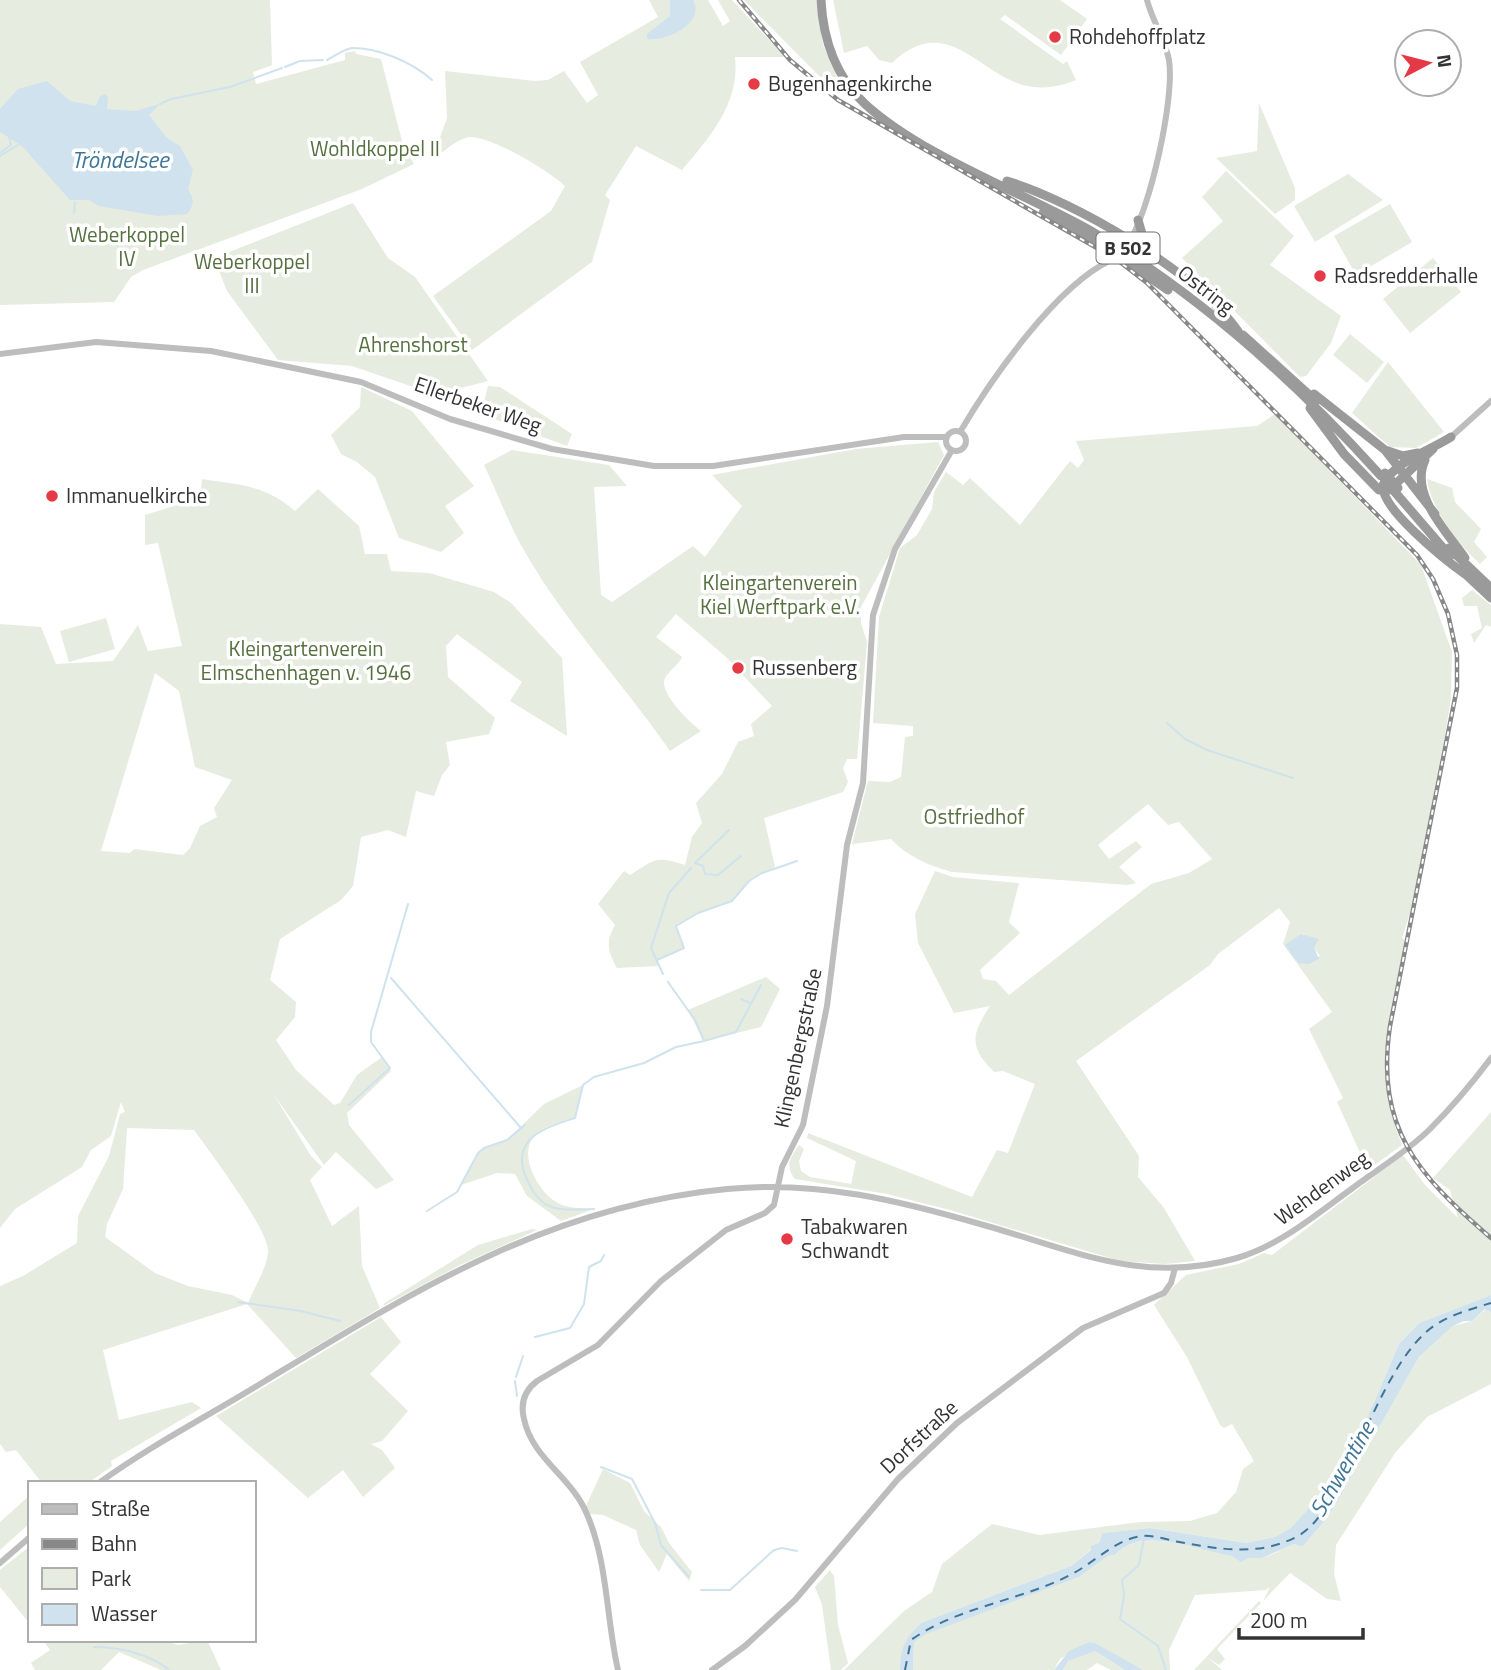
<svg xmlns="http://www.w3.org/2000/svg" width="1491" height="1670" viewBox="0 0 1491 1670" font-family="'Titillium Web',sans-serif">
<style>
.green{fill:#e6ecdf;fill-rule:evenodd}
.water{fill:#cfe2ee}
.lines{fill:none;stroke-linecap:round;stroke-linejoin:round}
.stream{stroke:#cfe2ee;stroke-width:2}
.ferry{stroke:#3f7597;stroke-width:2;stroke-dasharray:9 7;stroke-linecap:butt}
.secondary{stroke:#bdbdbd;stroke-width:6}
.highway{stroke:#9a9a9a;stroke-width:9}
.rail-casing{stroke:#888;stroke-width:4.5}
.rail{stroke:#fff;stroke-width:2;stroke-dasharray:5;stroke-linecap:butt}
.secondary-bridge{stroke:#bdbdbd;stroke-width:6}
.highway-bridge{stroke:#9a9a9a;stroke-width:9}
.poi-dot{fill:#e63946;stroke:#fff;stroke-width:2.5}
.labels{text-anchor:middle;stroke-width:7;stroke-linejoin:round;paint-order:stroke}
.shield{fill:#fff;stroke:#707070;stroke-width:2}
.shield-label{font-size:19px;font-weight:bold;fill:#333}
.poi-label{font-size:21px;fill:#333;stroke:#fff;text-anchor:start}
.park-label{font-size:21px;fill:#56703f;stroke:#fff}
.street-label{font-size:21px;fill:#333;stroke:#fff}
.water-label{font-size:23px;font-style:italic;fill:#3f7597;stroke:#fff}
</style>
<rect width="100%" height="100%" fill="#fff"/>
<!-- green -->
<path class="green" d="M0,0H270L272,65L253,72L256,84L345,60V53L355,51L356,54L381,59L402,141L414,164L362,189L143,270L131,277L114,302L0,305Z
M649,0H708L723,26L730,21L718,0H732L785,57H735C740,103 711,136 682,170L636,146L605,195L610,200L592,262L472,350L433,296L551,211L565,186C548,170 494,138 471,137C460,137 446,150 437,156L434,154L447,118L445,71L534,81L548,80L564,71L587,103L598,95L580,62L658,17Z
M744,0H816L823,45L837,77L827,84Z
M833,0H1060L1087,19L1061,55L1005,15L1000,19L1063,64L1067,61L1076,80C1058,87 1042,90 1023,85C977,72 946,12 892,63L879,60L867,46L844,53Z
M1259,103L1295,188V200L1275,214L1216,158L1257,151Z
M1226,171L1294,236L1270,265L1341,316L1331,343L1306,376L1300,377L1182,258L1223,221L1202,197Z
M1348,174L1383,200L1315,242L1294,206Z
M353,203L388,258L415,277L488,381L453,390H422L352,366L278,360L227,291L214,258Z
M1390,204L1412,242L1356,275L1334,236Z
M1433,258L1461,292L1410,333L1383,299Z
M1350,334L1384,362L1367,383L1333,355Z
M1388,362L1444,432L1416,448L1390,447L1352,413Z
M488,386L500,387L572,434L567,446L481,414Z
M361,387L412,411L474,486L445,506L464,533L441,552L399,538L375,477L357,462L341,454L331,435L360,407Z
M1275,414L1421,565L1452,652L1451,698L1445,735L1412,907L1402,938L1405,940C1390,1019 1371,1067 1402,1145L1368,1170L1337,1102L1343,1098L1309,1029L1332,1012L1283,944L1290,922L1279,908L1218,954L1210,965L1076,1061L1139,1156L1138,1177L1164,1208L1195,1261L1165,1264L1120,1261L950,1210L887,1194L795,1179C784,1165 791,1157 799,1145L804,1149L799,1161L801,1171L810,1177L851,1184L856,1161L807,1138L808,1133L972,1197L997,1150L1008,1153L1035,1084L1003,1071L994,1072C968,1046 972,1034 990,1006L954,1013L918,943L915,914L935,871L953,877L1019,883L1009,922L1020,933L980,970L983,979L996,981L1009,995L1151,884L1189,873L1212,859L1179,822L1168,825L1148,804L1098,845L1109,859L1136,841L1142,847L1119,867L1136,883L1128,885L952,872C930,866 906,856 891,839L852,844L868,781L890,782L901,777L905,737L913,736V726L873,723L879,617L900,548L917,535L932,509L934,492L946,472L963,485L970,478L1020,525L1070,461L1078,468L1084,460L1076,441L1257,426ZM1304,934L1320,956L1298,963L1286,945Z
M938,442L944,455L861,607V623L867,642L857,759H847L843,768L848,782L843,792L764,818L775,867L749,881L732,901L698,913L676,926L684,948L657,960L659,966L617,968C608,951 605,943 615,925L598,904L624,871L630,875C655,860 654,855 685,865L692,837L702,823L696,803L722,774L738,742L754,736L751,724L772,706L726,657L676,614L656,637L682,657C679,665 669,670 665,678C658,693 691,723 701,731L670,751C624,684 566,624 525,552C509,525 498,494 484,465L512,450L609,465L627,486L594,487L601,595L612,602L693,546L705,557L742,506L712,475L856,449Z
M202,479C240,485 265,485 295,511L318,489L359,526L365,554H387L391,571L429,573L494,592L511,603L562,658L567,736L510,701L522,682L457,634L446,646L448,677L495,718L489,734L446,742L450,765L442,775L434,796L416,791L406,837L388,830L361,837L353,886L341,900L280,939L270,980L296,1002L295,1017L276,1040L296,1070L334,1105L340,1103L357,1075L382,1057L391,1071L347,1113L349,1125L394,1180L376,1189L336,1152L324,1165L274,1095L311,1156L322,1167L310,1180L332,1226L359,1206L362,1266L380,1308L296,1358L247,1304L103,1350L119,1420L192,1402L201,1408L111,1461L112,1466L88,1483H42L16,1450L6,1452L0,1444V1286L23,1276L77,1243L78,1216L109,1156L120,1114L125,1112L121,1102L111,1136L91,1150L82,1167L15,1209L0,1228V624L41,627L56,664L113,661L138,625L148,651L182,646L158,543L145,545V515L200,498ZM155,673L179,691L195,767L232,780L214,808L217,817L200,826L190,848L183,855L134,849L130,853L101,851ZM127,1128L194,1130C209,1151 270,1231 268,1252C267,1268 254,1288 248,1303L232,1295L188,1286L155,1273L105,1237L107,1224L123,1189Z
M1427,479L1452,488L1455,502L1481,529L1474,542L1487,557L1480,564C1458,544 1431,509 1427,479Z
M1472,590L1491,605V627L1486,625L1474,643L1471,634L1482,628L1477,606H1464L1462,598Z
M106,618L115,649L69,662L60,631Z
M766,977L780,989L761,1027L704,1041L688,1010Z
M583,1085L575,1118C562,1122 544,1125 535,1135C517,1154 538,1191 556,1202C565,1208 583,1209 594,1209L561,1221L527,1196L515,1174L497,1173L461,1185L478,1153L484,1148L507,1140L544,1104Z
M1491,1112V1295L1419,1323L1399,1344L1368,1416L1322,1494L1292,1528L1275,1537L1246,1543L1150,1528L1102,1533L1099,1543L1071,1566L923,1622L900,1663V1670H844L904,1611L932,1592L942,1564L992,1524L1039,1535L1140,1522L1190,1521L1217,1513L1236,1492L1243,1469L1254,1461L1232,1424L1224,1428L1220,1425L1187,1357L1154,1305L1186,1275L1239,1264L1264,1253L1272,1255L1403,1155L1425,1185L1458,1218L1450,1190L1433,1178Z
M532,1229L537,1230L460,1265L385,1305L383,1304L478,1245Z
M1486,1309L1491,1312V1384L1427,1417L1395,1453L1336,1545L1334,1574L1341,1601L1327,1599L1290,1573L1263,1601L1270,1587L1266,1590L1195,1595L1169,1650L1170,1670H1143L1089,1642L1060,1659L1054,1670H913L914,1642L925,1634L1079,1577L1108,1556L1115,1555C1145,1521 1217,1559 1258,1558C1269,1558 1283,1548 1294,1544L1302,1547L1329,1516L1419,1357L1453,1326L1472,1321Z
M381,1317L401,1342L370,1374L408,1411L382,1441L371,1444L382,1450L395,1468L363,1497L343,1470L308,1498L216,1416Z
M603,1469L630,1483L644,1511L661,1527L669,1543L692,1572L689,1581L667,1554L659,1572L640,1545L636,1530L603,1515L589,1514L586,1506Z
M30,1495V1523L0,1550V1522Z
M30,1546V1624L0,1587V1570Z
M830,1570L834,1576L838,1625L848,1663L841,1670H831L822,1605L815,1587Z
M1259,1601L1261,1603L1217,1649L1225,1659L1219,1665L1208,1658L1222,1670H1194Z
M43,1640H77L78,1643L162,1640L178,1645L207,1640L221,1670H161L119,1652L101,1670H35L31,1663L50,1650Z
M1090,1651H1095L1125,1670H1111L1097,1663L1087,1670H1063L1068,1661Z"/>
<!-- water -->
<path class="water" d="M670,0H693C706,23 666,42 647,39V34L670,16Z
M47,81L70,101L96,106L100,96L105,94L108,97L107,109L135,111L160,104L149,115L167,138L180,146L193,170L188,189C194,199 195,204 187,214L158,216L99,206L89,200H70L22,146L0,132V109L18,89Z
M1301,934L1319,939L1314,947L1319,959L1309,964L1298,963L1285,945Z
M1491,1295V1312L1485,1309L1472,1321H1464L1453,1326L1419,1357L1329,1516L1302,1547L1294,1544L1262,1558H1248L1241,1562L1232,1556C1198,1550 1141,1525 1115,1555L1108,1556L1079,1577L926,1634L914,1642L913,1670H900C900,1648 906,1636 923,1622L1071,1566L1091,1550V1546L1099,1543L1102,1533L1150,1528L1246,1543L1275,1537L1291,1528L1322,1494L1368,1416L1399,1344L1419,1323Z
M1089,1642L1095,1643L1143,1670H1125L1095,1651L1068,1661L1063,1670H1054L1069,1651Z"/>
<g class="lines">
<!-- stream -->
<path class="stream" d="M327,60C335,56 344,49 352,48C379,48 412,62 432,80
M285,67L300,61L323,60
M160,104L171,99L230,87L282,68
M0,153L11,145L9,137
M0,156L18,145
M74,213L75,202
M1167,723L1185,739L1207,750L1293,778
M729,830L695,863L703,866L705,874L718,875L741,856
M657,960L684,948L676,926L698,913L732,901L749,881L762,873L797,861
M663,974L651,948L669,893L691,868
M391,978L521,1128
M741,999L750,1003
M704,1041L736,1032L761,985
M349,1105L390,1068L371,1042V1032L408,904
M594,1209C579,1209 558,1212 545,1204C535,1197 528,1183 524,1172C513,1137 547,1127 575,1118L583,1085L594,1077L644,1063L676,1047L704,1041L695,1020L668,982
M427,1211L457,1192L478,1153L484,1148L507,1140L525,1125
M238,1302L301,1311L340,1321
M535,1337L570,1328L584,1304L589,1267L601,1261L604,1255
M516,1377L523,1356
M515,1381L517,1396
M601,1467L632,1479L655,1523L661,1545L689,1577
M1144,1538L1139,1565L1122,1580L1124,1595L1120,1619L1158,1646L1166,1670
M701,1590H730L774,1550L782,1548L797,1551
M94,1647C119,1647 150,1654 169,1670"/>
<!-- ferry -->
<path class="ferry" d="M905,1670L911,1640C959,1606 1021,1601 1072,1574C1095,1562 1116,1539 1142,1536C1154,1535 1168,1540 1179,1542C1220,1549 1259,1557 1298,1536C1317,1525 1327,1505 1337,1487C1363,1442 1387,1369 1424,1334C1441,1317 1468,1310 1491,1303"/>
<!-- secondary -->
<path class="secondary" d="M1129,242C1150,210 1175,98 1169,60C1165,39 1152,20 1147,0
M0,354L96,342L211,351L361,382L450,419L552,449L654,466H713L904,437H947
M946 441a10 10 0 1 1 20 0a10 10 0 1 1-20 0Z
M960,432C991,379 1056,286 1111,260
M1451,437L1491,401
M99,1483C151,1445 210,1415 265,1381C414,1291 549,1206 727,1189C818,1180 901,1201 987,1226C1075,1251 1144,1285 1237,1258C1280,1245 1314,1216 1350,1190C1376,1170 1407,1152 1430,1129C1452,1107 1473,1082 1491,1058
M0,1563L30,1537
M618,1670C606,1618 608,1561 586,1512C571,1477 532,1458 524,1419C520,1403 524,1391 537,1381L598,1345L661,1281L726,1230L765,1213L774,1205L782,1167L803,1125L827,1006L847,845L863,783L873,615L895,549L952,450
M712,1670L745,1646L795,1600L898,1479L957,1423L1083,1328L1164,1293L1171,1283L1175,1268"/>
<!-- highway -->
<path class="highway" d="M821,0C823,39 836,77 865,104C922,156 1022,192 1091,231C1199,294 1297,383 1381,476
M1007,181C1076,202 1196,272 1238,331
M1043,213L1108,249L1168,290
M1138,220L1147,251
M1243,335L1316,401
M1314,394L1385,450L1435,514
M1310,408L1344,454L1379,490H1389L1433,449
M1451,437C1431,450 1396,461 1384,483C1373,503 1448,562 1465,574
M1385,450L1403,456L1418,453
M1425,460C1409,494 1447,532 1465,558
M1394,491L1450,556
M1449,548L1491,588
M1461,570L1491,598"/>
<!-- rail casing -->
<g class="rail-casing">
<path id="rail" d="M739,0L790,60L838,100L1116,259L1147,283L1417,555L1433,579L1448,614L1457,655V688L1390,1026C1375,1129 1418,1175 1491,1238"/>
</g>
<!-- rail -->
<use href="#rail" class="rail"/>
<!-- secondary-bridge -->
<path class="secondary-bridge" d="M1114,249L1123,240
M1119,253L1128,243
M1106,257L1110,253
M1111,260L1115,256"/>
<!-- highway-bridge -->
<path class="highway-bridge" d="M1385,473L1398,488"/>
</g>
<!-- markers -->
<g class="poi-dot">
<circle cx="1055" cy="37" r="7"/>
<circle cx="754" cy="84" r="7"/>
<circle cx="1320" cy="276" r="7"/>
<circle cx="52" cy="496" r="7"/>
<circle cx="738" cy="668" r="7"/>
<circle cx="787" cy="1239" r="7"/>
</g>
<g class="labels">
<!-- shield labels -->
<rect class="shield" x="1096.5" y="232.5" width="63" height="31" rx="5"/>
<g class="shield-label">
<text x="1128" y="255">B 502</text>
</g>
<!-- poi labels -->
<g class="poi-label">
<text x="1069" y="44">Rohdehoffplatz</text>
<text x="768" y="91">Bugenhagenkirche</text>
<text x="1334" y="283">Radsredderhalle</text>
<text x="66" y="503">Immanuelkirche</text>
<text x="752" y="675">Russenberg</text>
<text x="801" y="1234">Tabakwaren<tspan x="801" dy="24">Schwandt</tspan></text>
</g>
<!-- park labels -->
<g class="park-label">
<text x="375" y="156">Wohldkoppel II</text>
<text x="127" y="242">Weberkoppel<tspan x="127" dy="24">IV</tspan></text>
<text x="252" y="269">Weberkoppel<tspan x="252" dy="24">III</tspan></text>
<text x="413" y="352">Ahrenshorst</text>
<text x="780" y="590">Kleingartenverein<tspan x="780" dy="24">Kiel Werftpark e.V.</tspan></text>
<text x="306" y="656">Kleingartenverein<tspan x="306" dy="24">Elmschenhagen v. 1946</tspan></text>
<text x="974" y="824">Ostfriedhof</text>
</g>
<!-- street labels -->
<g class="street-label">
<text transform="translate(1206 290) rotate(38)" y="7">Ostring</text>
<text transform="translate(478 405) rotate(19)" y="7">Ellerbeker Weg</text>
<text transform="translate(798 1048) rotate(-78)" y="7">Klingenbergstraße</text>
<text transform="translate(1322 1188) rotate(-36)" y="7">Wehdenweg</text>
<text transform="translate(919 1437) rotate(-43)" y="7">Dorfstraße</text>
</g>
<!-- water labels -->
<g class="water-label">
<text x="120" y="168">Tröndelsee</text>
<text transform="translate(1342 1469) rotate(-60)" y="8">Schwentine</text>
</g>
</g>
<!-- legend -->
<rect x="28" y="1481" width="228" height="161" fill="#ffffff" stroke="#adadad" stroke-width="2"/>
<rect x="42" y="1504" width="35" height="10" fill="#bdbdbd" stroke="#adadad" stroke-width="2"/>
<text x="91" y="1516" font-size="21" fill="#333333">Straße</text>
<rect x="42" y="1539" width="35" height="10" fill="#888888" stroke="#adadad" stroke-width="2"/>
<text x="91" y="1551" font-size="21" fill="#333333">Bahn</text>
<rect x="42" y="1568" width="35" height="21" fill="#e6ecdf" stroke="#adadad" stroke-width="2"/>
<text x="91" y="1586" font-size="21" fill="#333333">Park</text>
<rect x="42" y="1604" width="35" height="21" fill="#cfe2ee" stroke="#adadad" stroke-width="2"/>
<text x="91" y="1621" font-size="21" fill="#333333">Wasser</text>
<!-- north arrow -->
<g transform="translate(1428 63) rotate(83)"><circle r="33" fill="#ffffff" stroke="#adadad" stroke-width="2"/>
<path d="M0-5L12 26L0 18L-12 26Z" fill="#e63946"/>
<text y="-10" font-size="19" font-weight="bold" text-anchor="middle" fill="#333333">N</text>
</g>
<!-- scale -->
<path d="M1239 1628v10h124v-10" fill="none" stroke="#333333" stroke-width="3.5"/>
<text x="1250" y="1628" font-size="21" fill="#333333" stroke="#ffffff" stroke-width="5" paint-order="stroke">200 m</text>
</svg>
